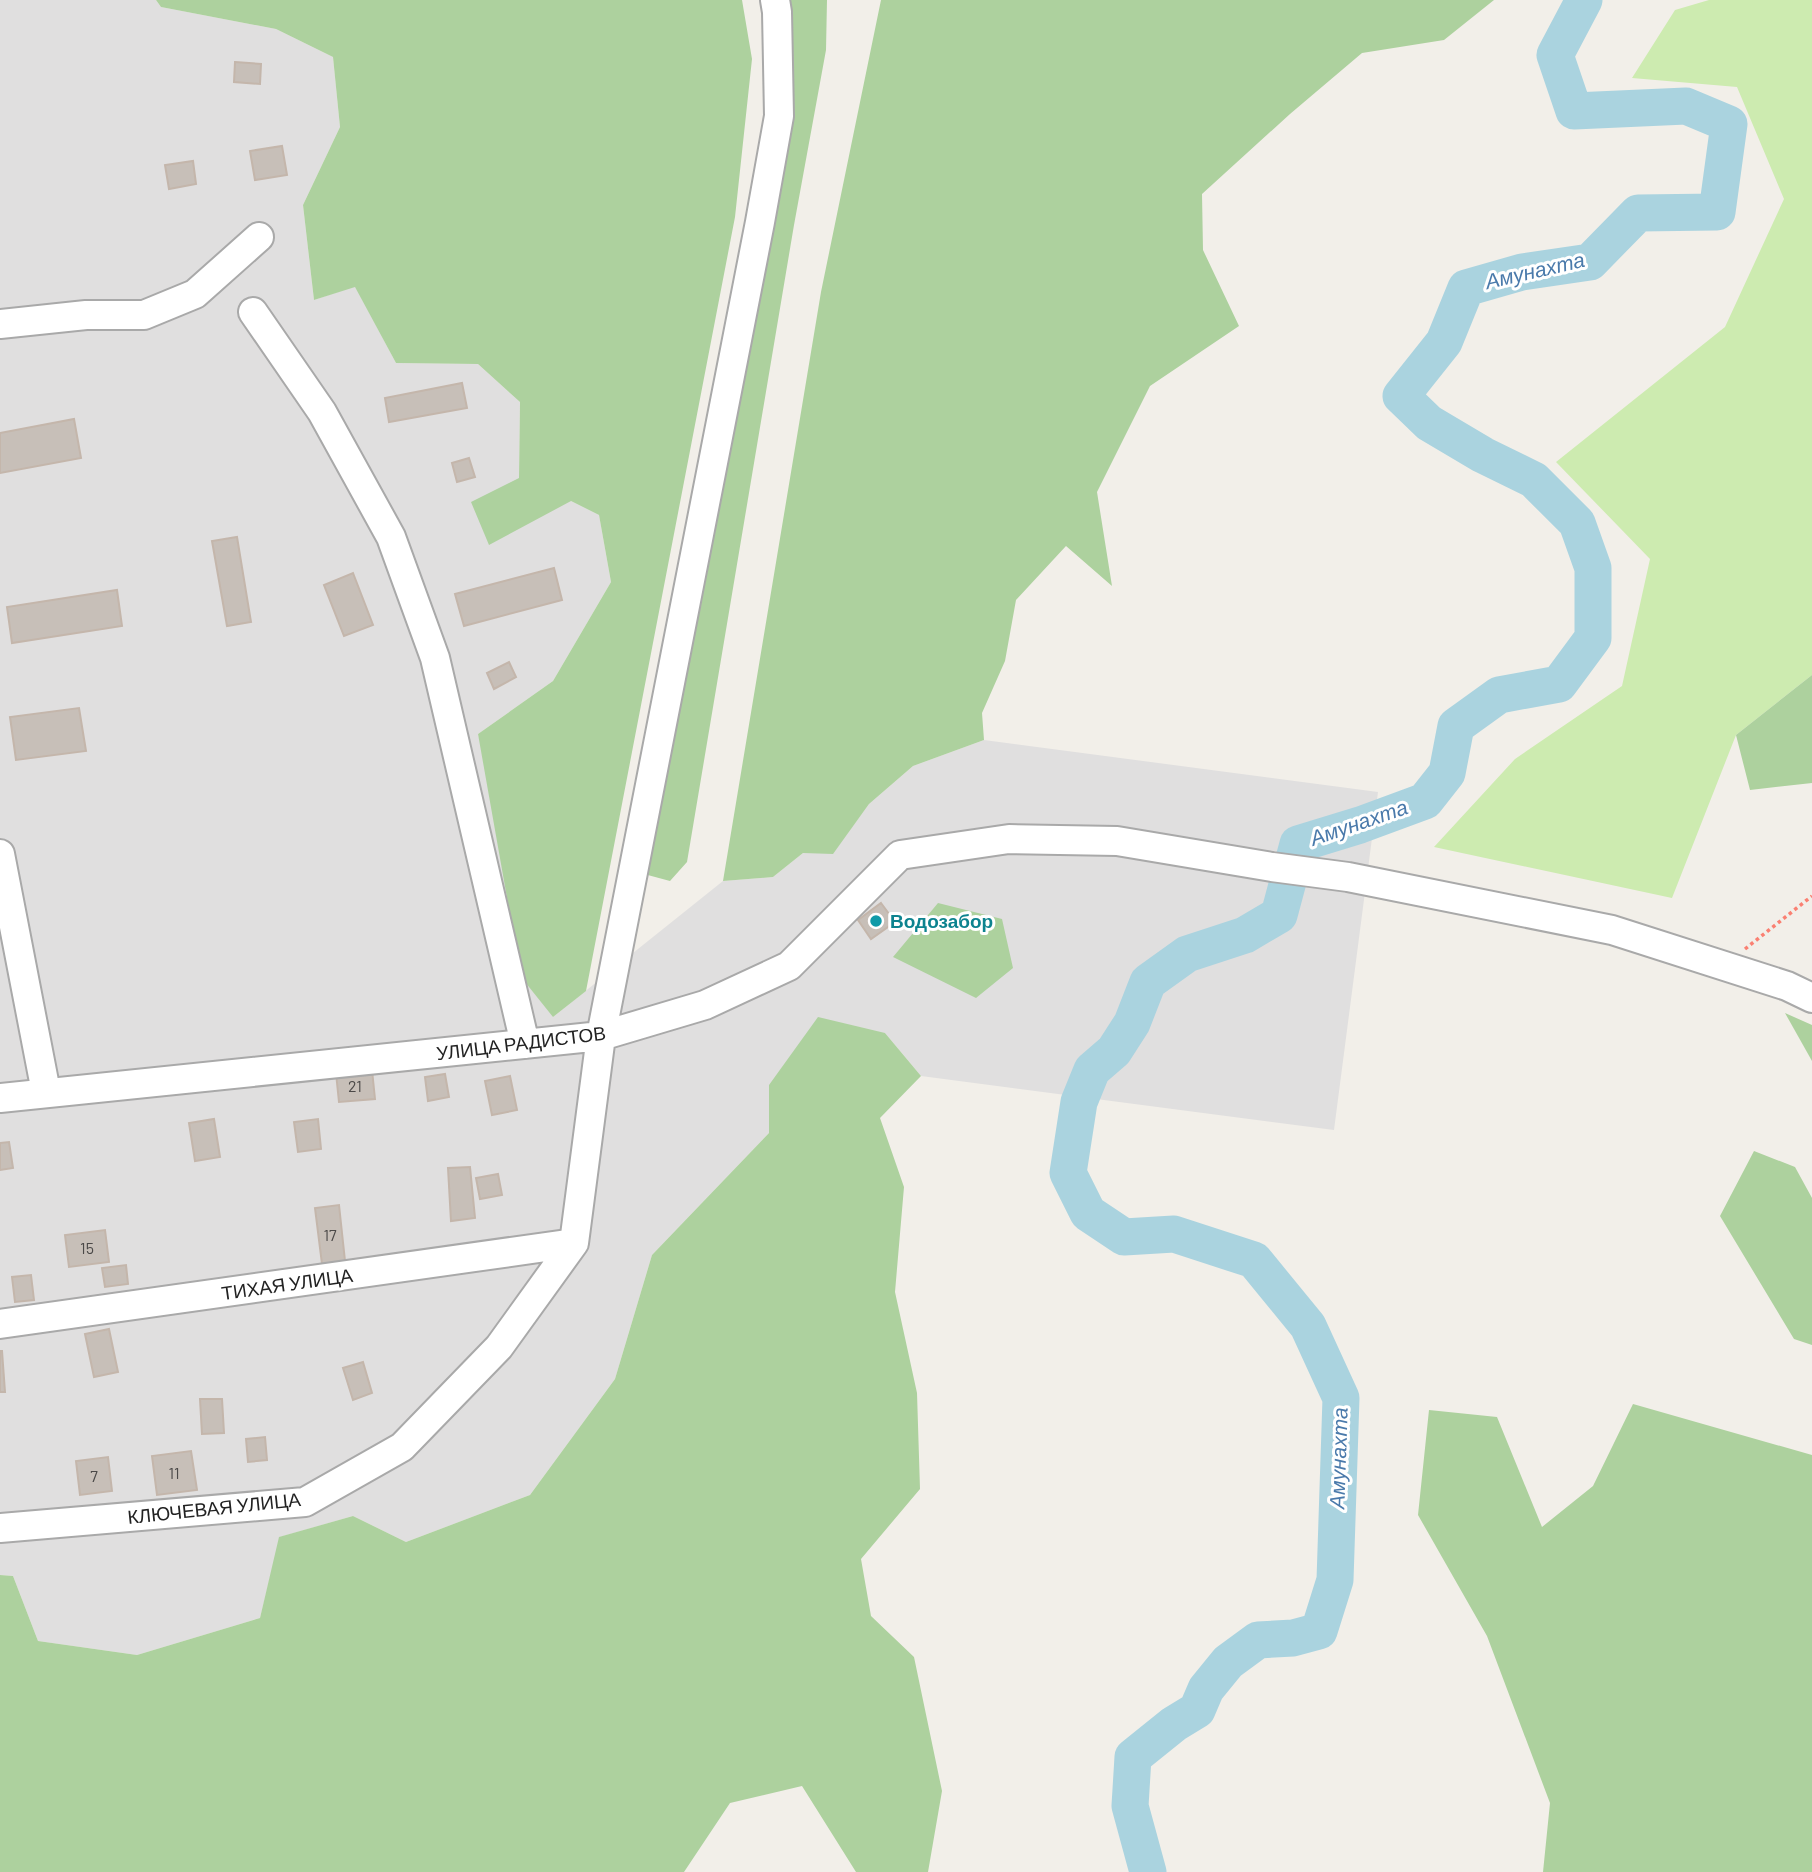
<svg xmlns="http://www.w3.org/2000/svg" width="1812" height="1872" viewBox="0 0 1812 1872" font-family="Barlow,sans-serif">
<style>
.residential{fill:#e0dfdf}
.grass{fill:#cdebb0}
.forest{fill:#add19e}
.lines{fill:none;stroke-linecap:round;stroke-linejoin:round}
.river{stroke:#aad3df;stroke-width:37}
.building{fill:#c7bfb8;stroke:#c4b6ab;stroke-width:2}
.minor-casing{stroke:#a9a9a9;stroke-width:32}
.path{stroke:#fa8072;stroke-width:3.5;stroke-dasharray:3.5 3.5;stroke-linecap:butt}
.minor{stroke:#fff;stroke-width:28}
.culture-dot{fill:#0f9aa8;stroke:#fff;stroke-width:2.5}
.labels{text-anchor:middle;stroke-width:6;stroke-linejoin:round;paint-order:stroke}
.number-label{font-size:16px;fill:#4b4948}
.culture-label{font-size:19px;font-weight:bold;fill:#0d838f;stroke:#fff;text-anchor:start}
.street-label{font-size:19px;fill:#222;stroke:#fff}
.water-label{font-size:21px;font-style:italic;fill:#4a7aab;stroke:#fff}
</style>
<rect width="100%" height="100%" fill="#f2efe9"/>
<!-- residential -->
<path class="residential" d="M0,0H156L161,7L276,29L333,57L340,127L303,205L314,300L355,286L396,363L478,364L520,402L519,479L571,501L599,515L611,582L553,681L478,734L553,1017L723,881L773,877L803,853H833L869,804L913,766L984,740L1378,792L1334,1130L921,1076L885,1033L769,1085V1133L652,1255L615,1379L530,1495L406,1542L353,1516L280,1537L260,1618L137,1655L38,1641L13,1576L0,1575Z"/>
<!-- grass -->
<path class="grass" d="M1709,0H1812V675L1736,735L1672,898L1434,847L1515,759L1622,686L1650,559L1556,462L1725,327L1784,199L1737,87L1632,78L1675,10Z"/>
<!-- forest -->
<path class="forest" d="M156,0H742L752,59L735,217L586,991L553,1017L521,977L478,734L553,681L611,582L599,515L571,501L489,545L471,502L519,478L520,402L478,364L396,363L355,287L314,300L303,205L340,127L333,57L276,29L161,7Z
M789,0H827L826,50L794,225L687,862L670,881L644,874L792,118L793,24Z
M881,0H1494L1444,40L1362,53L1290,114L1202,194L1203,250L1239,326L1150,386L1097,492L1112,586L1066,546L1016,600L1005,661L982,713L984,740L913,766L869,804L833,854L803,853L773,877L723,881L821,292Z
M1812,675V783L1750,790L1736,735Z
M938,903L1002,919L1013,968L976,998L893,957Z
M1785,1013L1812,1025V1061Z
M818,1017L885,1033L921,1076L880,1118L904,1187L895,1292L917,1393L920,1489L861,1559L871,1616L914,1657L942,1791L928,1872H856L802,1786L730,1803L684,1872H0V1575L13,1576L38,1641L137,1655L260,1618L279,1537L353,1516L406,1542L530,1495L615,1379L652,1255L769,1133V1085Z
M1754,1151L1795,1167L1812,1198V1345L1794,1339L1720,1216Z
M1633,1404L1812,1455V1872H1543L1550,1803L1487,1636L1418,1515L1429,1410L1497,1417L1542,1527L1593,1486Z"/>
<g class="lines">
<!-- river -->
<path class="river" d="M1148,1872L1130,1806L1133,1757L1174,1724L1197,1710L1206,1689L1228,1662L1258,1640L1293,1638L1319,1631L1335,1580L1341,1398L1308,1326L1254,1260L1174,1234L1124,1237L1088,1213L1068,1173L1079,1102L1092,1070L1114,1051L1132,1023L1148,982L1187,954L1245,935L1279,915L1298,844L1360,825L1425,801L1447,773L1456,726L1499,695L1559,684L1593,638V568L1577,523L1534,480L1483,455L1429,423L1401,396L1444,342L1466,288L1522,272L1590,262L1638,213L1717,212L1729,124L1686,106L1574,111L1555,55L1584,0"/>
</g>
<!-- building -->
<path class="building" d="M235,62L261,64L260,84L234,82Z
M282,146L287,175L255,180L250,151Z
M193,161L196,184L169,189L165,165Z
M462,383L467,408L389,422L385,398Z
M74,419L81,458L0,473V433Z
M469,458L475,477L457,482L452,463Z
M237,537L251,622L227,626L212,541Z
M554,568L562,600L464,626L455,594Z
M353,573L373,625L344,636L324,585Z
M117,590L122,626L12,643L7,607Z
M509,662L516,677L494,689L487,673Z
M79,708L86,751L16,760L10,717Z
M881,903L895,922L871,939L858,920Z
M372,1070L375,1099L339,1102L336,1073Z
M445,1074L449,1097L428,1101L425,1077Z
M510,1076L517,1110L492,1115L485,1081Z
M214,1119L220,1157L195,1161L189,1123Z
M318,1119L321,1149L298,1152L294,1122Z
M9,1142L13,1168L0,1170V1143Z
M470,1167L475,1218L451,1221L448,1168Z
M498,1174L502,1195L480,1199L476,1178Z
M339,1205L345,1261L322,1264L315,1208Z
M105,1230L109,1262L69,1267L65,1235Z
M126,1265L128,1284L105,1287L102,1268Z
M31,1275L34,1300L15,1302L12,1277Z
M109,1329L118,1372L94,1377L85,1334Z
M0,1351H2L5,1392H0Z
M363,1362L372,1393L353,1400L343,1368Z
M200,1399H222L224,1433L202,1434Z
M265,1437L267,1460L248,1462L246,1439Z
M191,1451L197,1490L157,1495L152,1456Z
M108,1457L112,1491L80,1495L76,1461Z"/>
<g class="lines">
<!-- minor casing -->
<g class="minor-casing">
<path id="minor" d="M253,312L322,412L391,537L435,658L525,1044
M0,324L86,315H144L195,294L259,237
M0,854L46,1092
M0,1098L601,1036L705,1005L789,966L900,855L1009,839L1117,841L1272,867L1348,877L1612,930L1787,986L1812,998
M0,1324L574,1243
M0,1528L305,1502L402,1447L499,1347L574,1243L601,1036L760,222L779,116L777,12L775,0"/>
</g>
<!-- path -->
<path class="path" d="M1745,949L1812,896"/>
<!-- minor -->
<use href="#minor" class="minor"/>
</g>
<!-- markers -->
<circle class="culture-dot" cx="876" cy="921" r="7"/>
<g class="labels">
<!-- number labels -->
<g class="number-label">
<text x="355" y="1092">21</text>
<text x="330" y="1241">17</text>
<text x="87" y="1254">15</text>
<text x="174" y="1479">11</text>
<text x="94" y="1482">7</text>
</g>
<!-- culture labels -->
<g class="culture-label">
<text x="890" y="928">Водозабор</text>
</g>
<!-- street labels -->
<g class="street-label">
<text transform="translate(521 1043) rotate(-7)" y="7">УЛИЦА РАДИСТОВ</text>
<text transform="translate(287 1284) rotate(-8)" y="7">ТИХАЯ УЛИЦА</text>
<text transform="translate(214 1508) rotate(-6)" y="7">КЛЮЧЕВАЯ УЛИЦА</text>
</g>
<!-- water labels -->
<g class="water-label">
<text transform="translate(1535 271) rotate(-13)" y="7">Амунахта</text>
<text transform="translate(1359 823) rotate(-19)" y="7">Амунахта</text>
<text transform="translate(1339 1458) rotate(-88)" y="7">Амунахта</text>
</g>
</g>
</svg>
